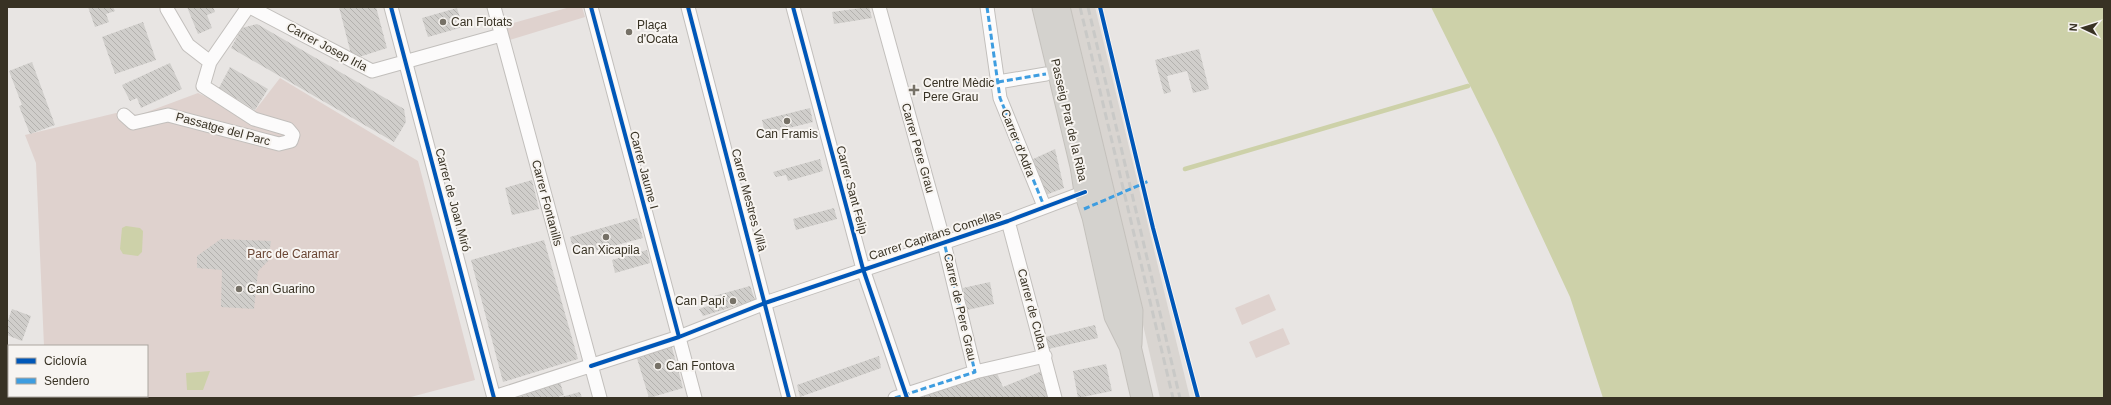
<svg xmlns="http://www.w3.org/2000/svg" width="2111" height="405" viewBox="0 0 2111 405" font-family="Arial,sans-serif">
<style>
.built{fill:#d9d5d1}
.green{fill:#dfd2ce}
.water{fill:#cdd1a9}
.lines{fill:none;stroke-linecap:round;stroke-linejoin:round}
.stream{stroke:#cdd1a9;stroke-width:4.5}
.building{fill:url(#building-back-hatch)}
.street-casing{stroke:#c2bfbc;stroke-width:15}
.primary-casing{stroke:#c4c1bc;stroke-width:23}
.street{stroke:#fcfbfb;stroke-width:13}
.primary{stroke:#d4d2ce;stroke-width:21}
.rail{stroke:#c9c9c7;stroke-width:3;stroke-dasharray:8 4;stroke-linecap:butt}
.quiet{stroke:#3e9de0;stroke-width:3;stroke-dasharray:6 3;stroke-linecap:butt}
.cycleway-casing{stroke:#f7f4f1;stroke-width:6}
.cycleway{stroke:#0057b8;stroke-width:4}
.poi-dot{fill:#767167;stroke:#f7f4f1;stroke-width:1.5}
.labels{text-anchor:middle;stroke-width:4;stroke-linejoin:round;paint-order:stroke}
.poi-label{font-size:12px;fill:#383224;stroke:#f7f4f1;text-anchor:start}
.street-label{font-size:12px;fill:#383224;stroke:#f7f4f1}
.park-label{font-size:12px;fill:#6a4533;stroke:#f7f4f1}
</style>
<defs>
<pattern id="building-back-hatch" width="6" height="6" patternUnits="userSpaceOnUse"><rect width="6" height="6" fill="#d0cecb"/><path d="M-1 5l2 2M0 0l6 6M5-1l2 2" fill="none" stroke="#b3b1ae"/></pattern>
</defs>
<rect width="100%" height="100%" fill="#e8e5e3"/>
<!-- built -->
<path class="built" d="M1069,7H1095L1190,398H1160Z"/>
<!-- green -->
<path class="green" d="M570,7H582L585,17L503,42L499,27Z
M280,78L418,161L475,380L407,398H138L133,396H147V346H44L36,163L25,135L116,113L139,115L198,93L250,117Z
M1269,294L1276,310L1242,325L1235,308Z
M1283,328L1290,344L1256,358L1249,342Z"/>
<!-- water -->
<path class="water" d="M1431,7H2104V398H1603L1570,297L1496,138Z
M126,226L140,228L143,231L142,252L138,256L123,254L120,249L122,228Z
M210,371L203,390H187L186,373Z"/>
<g class="lines">
<!-- stream -->
<path class="stream" d="M1185,169L1468,86"/>
</g>
<!-- building -->
<path class="building" d="M88,7H113L115,11L106,14L109,22L95,27Z
M187,7H213L215,12L207,15L212,28L198,34Z
M339,7H376L387,48L356,58L351,54Z
M869,7L872,18L834,24L832,12Z
M457,8L463,27L428,37L422,18Z
M143,22L156,60L115,74L102,37Z
M257,24L404,109L406,122L394,142L231,48L242,28Z
M1199,49L1209,89L1193,93L1187,71L1167,76L1171,92L1164,94L1155,60Z
M32,62L55,125L30,134L19,106L22,105L9,71Z
M170,63L182,89L141,108L137,98L130,101L122,85Z
M230,67L268,89L255,110L219,88Z
M810,108L813,122L765,134L762,120Z
M1055,149L1064,188L1043,196L1029,161Z
M820,159L823,171L788,181L786,175L776,177L773,172Z
M532,180L539,209L512,215L505,188Z
M834,208L837,219L796,230L793,219Z
M637,218L643,238L575,256L570,237Z
M221,239L271,241L268,261L258,271L254,309L221,307L222,270L197,268V256Z
M544,240L578,359L503,382L471,260Z
M647,250L650,263L615,273L612,260Z
M990,282L994,304L967,310L963,288Z
M750,286L755,300L703,316L699,309L717,303L714,296Z
M12,309L31,316L22,341L7,335V323Z
M1095,325L1098,338L1048,349L1045,337Z
M671,344L683,388L649,398L636,355Z
M879,356L881,368L800,397L797,385Z
M1106,364L1112,391L1078,398L1073,371Z
M996,371L1003,387L1042,371L1048,398H916L915,395Z
M560,382L564,395L555,398H516Z
M580,392L582,398H562L561,397Z"/>
<g class="lines">
<!-- street casing -->
<g class="street-casing">
<path id="street" d="M250,7L372,71L501,35
M391,7L494,398
M494,7L600,398
M591,7L695,398
M688,7L789,398
M793,7L863,269L907,398
M879,7L942,235L975,372
M987,7L1000,98L1044,206
M167,9L188,45L210,62
M998,82L1046,74
M124,115L133,123L168,115L279,144L291,141L293,135L288,129L254,119L203,86L210,62L248,7
M1008,221L1055,398
M7,365L9,366
M79,396L83,398
M494,397L679,337L765,303L1008,221L1085,192
M895,398L975,372L1045,356"/>
</g>
<!-- primary casing -->
<g class="primary-casing">
<path id="primary" d="M1043,7L1081,166L1085,192L1093,217L1115,316L1130,346L1142,398
M1059,7L1132,311L1131,344"/>
</g>
<!-- street -->
<use href="#street" class="street"/>
<!-- primary -->
<use href="#primary" class="primary"/>
<!-- rail -->
<path class="rail" d="M1080,7L1173,398
M1088,7L1180,398"/>
<!-- quiet -->
<path class="quiet" d="M987,7L1000,98L1044,206
M998,82L1046,74
M1084,209L1149,181
M895,398L975,372L944,242"/>
<!-- cycleway casing -->
<g class="cycleway-casing">
<path id="cycleway" d="M391,7L494,398
M591,7L679,337
M688,7L789,398
M793,7L863,269L907,398
M1100,7L1153,228L1198,398
M591,366L679,337L765,303L1008,221L1085,192"/>
</g>
<!-- cycleway -->
<use href="#cycleway" class="cycleway"/>
</g>
<!-- markers -->
<g class="poi-dot">
<circle cx="443" cy="22" r="4"/>
<circle cx="629" cy="32" r="4"/>
<path d="M912 84h4v4h4v4h-4v4h-4v-4h-4v-4h4z"/>
<circle cx="787" cy="121" r="4"/>
<circle cx="606" cy="237" r="4"/>
<circle cx="239" cy="289" r="4"/>
<circle cx="733" cy="301" r="4"/>
<circle cx="658" cy="366" r="4"/>
</g>
<g class="labels">
<!-- poi labels -->
<g class="poi-label">
<text x="451" y="26">Can Flotats</text>
<text x="637" y="29">Plaça<tspan x="637" dy="14">d'Ocata</tspan></text>
<text x="923" y="87">Centre Mèdic<tspan x="923" dy="14">Pere Grau</tspan></text>
<text x="787" y="138" text-anchor="middle">Can Framis</text>
<text x="606" y="254" text-anchor="middle">Can Xicapila</text>
<text x="247" y="293">Can Guarino</text>
<text x="725" y="305" text-anchor="end">Can Papí</text>
<text x="666" y="370">Can Fontova</text>
</g>
<!-- street labels -->
<g class="street-label">
<text transform="translate(327 47) rotate(28)" y="4">Carrer Josep Irla</text>
<text transform="translate(1069 120) rotate(77)" y="4">Passeig Prat de la Riba</text>
<text transform="translate(223 129) rotate(15)" y="4">Passatge del Parc</text>
<text transform="translate(1018 143) rotate(68)" y="4">Carrer d'Adra</text>
<text transform="translate(918 148) rotate(74)" y="4">Carrer Pere Grau</text>
<text transform="translate(644 170) rotate(75)" y="4">Carrer Jaume I</text>
<text transform="translate(852 190) rotate(75)" y="4">Carrer Sant Felip</text>
<text transform="translate(453 200) rotate(75)" y="4">Carrer de Joan Miró</text>
<text transform="translate(749 200) rotate(75)" y="4">Carrer Mestres Villà</text>
<text transform="translate(547 203) rotate(75)" y="4">Carrer Fontanills</text>
<text transform="translate(935 235) rotate(-18)" y="4">Carrer Capitans Comellas</text>
<text transform="translate(960 307) rotate(77)" y="4">Carrer de Pere Grau</text>
<text transform="translate(1032 309) rotate(75)" y="4">Carrer de Cuba</text>
</g>
<!-- park labels -->
<g class="park-label">
<text x="293" y="258">Parc de Caramar</text>
</g>
</g>
<!-- border -->
<rect width="2111" height="405" fill="none" stroke="#383224" stroke-width="16"/>
<!-- legend -->
<rect x="8" y="345" width="140" height="52" fill="#f7f4f1" stroke="#aba69f"/>
<rect x="16" y="358" width="20" height="6" fill="#0057b8" stroke="#aba69f"/>
<text x="44" y="365" font-size="12" fill="#383224">Ciclovía</text>
<rect x="16" y="378" width="20" height="6" fill="#3e9de0" stroke="#aba69f"/>
<text x="44" y="385" font-size="12" fill="#383224">Sendero</text>
<!-- north arrow -->
<g transform="translate(2083 28) rotate(274)" stroke="#f7f4f1" stroke-width="3" paint-order="stroke">
<path d="M0-3L7 15L0 10L-7 15Z" fill="#383224"/>
<text y="-6" font-size="11" font-weight="bold" text-anchor="middle" fill="#383224">N</text>
</g>
</svg>
